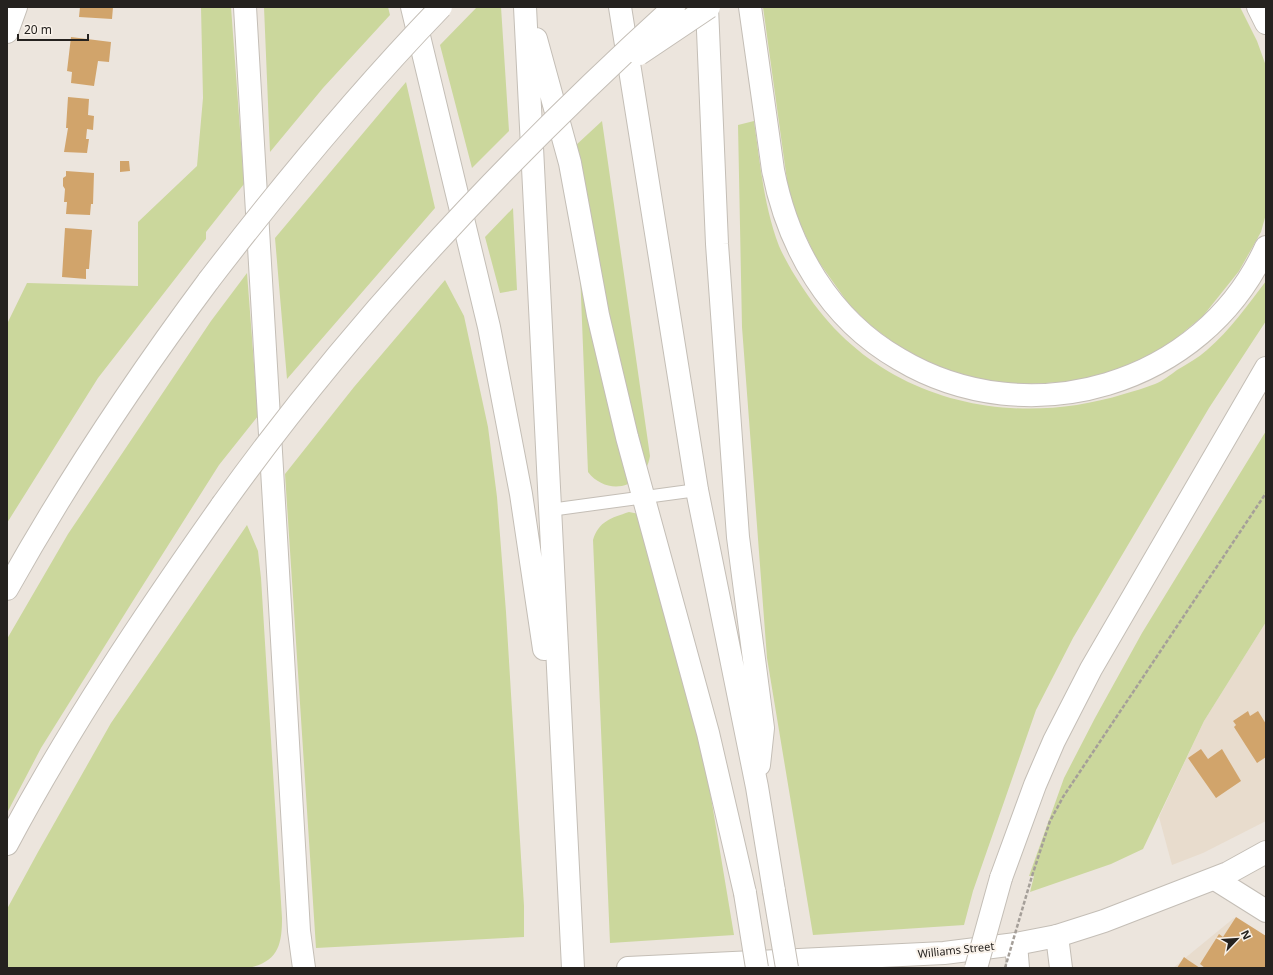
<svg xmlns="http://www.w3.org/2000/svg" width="1273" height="975" viewBox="0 0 1273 975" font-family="'Noto Sans',sans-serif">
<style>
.built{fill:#e8dccd}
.green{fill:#cbd79c}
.building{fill:#d1a46b}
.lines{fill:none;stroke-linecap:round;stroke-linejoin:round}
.service-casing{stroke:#c4beb6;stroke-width:14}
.minor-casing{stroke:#c4beb6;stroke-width:24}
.secondary-casing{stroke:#c4beb6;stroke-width:24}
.primary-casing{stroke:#c4beb6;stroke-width:24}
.motorway-casing{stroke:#c4beb6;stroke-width:24}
.path{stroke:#a59f99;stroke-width:2.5;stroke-dasharray:4 2;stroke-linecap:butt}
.service{stroke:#fff;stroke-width:12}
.minor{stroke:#fff;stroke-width:22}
.secondary{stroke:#fff;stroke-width:22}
.primary{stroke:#fff;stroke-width:22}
.motorway{stroke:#fff;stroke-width:22}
.primary-bridge-casing{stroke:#c4beb6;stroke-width:24;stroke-linecap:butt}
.motorway-bridge-casing{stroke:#c4beb6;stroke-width:24;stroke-linecap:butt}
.path-bridge{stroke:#a59f99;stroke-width:2.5;stroke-dasharray:4 2;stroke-linecap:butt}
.primary-bridge{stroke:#fff;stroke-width:22}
.motorway-bridge{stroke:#fff;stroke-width:22}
.labels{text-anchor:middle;stroke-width:4;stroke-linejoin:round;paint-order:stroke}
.street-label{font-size:11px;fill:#25221f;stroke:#f9f2ea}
</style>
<rect width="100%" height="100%" fill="#ece5dd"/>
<!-- built -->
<path class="built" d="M1266,622V821L1203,853L1172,865L1159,817L1204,721Z
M1234,918L1266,938V968H1173Z"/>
<!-- green -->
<path class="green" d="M201,7H231L244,184L206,232V239L98,378L7,523V324L27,283L138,286V222L197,166L203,98Z
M264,7H388L390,15L323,88L270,152Z
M477,7H501L509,131L472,168L440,45Z
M763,7H1240L1257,41L1266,66V214L1261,232L1239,271L1203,316L1162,350L1131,367L1080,381L1011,385L958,374L908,354L868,323L848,303L816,258L790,202Z
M406,82L435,208L287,379L275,238Z
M602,121L650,456C645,488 607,497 588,472L575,146Z
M754,121C760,163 764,207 779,246C786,262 799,283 809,297C880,400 1008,430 1124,394C1134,391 1145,388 1155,384C1163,381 1170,375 1177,370C1187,364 1198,358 1207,350C1230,330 1248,305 1266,281V321L1209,408L1073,638L1036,710L973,891L964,925L813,935L767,658L742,327L738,125Z
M513,208L517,290L500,293L485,237Z
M247,273L258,416L219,465L131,604L41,748L7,813V639L68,534L211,321Z
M445,280L464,316L488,427L497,497L506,612L524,906V937L316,948L285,474L354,387Z
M1266,431V622L1204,721L1143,849L1111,864L1030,892L1034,876H1029L1064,778L1095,718L1142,633Z
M629,512C658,517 657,520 669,546L734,935L610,943L593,540C599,521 611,518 629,512Z
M247,525L258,551L261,578L282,918C282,945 278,962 248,968H7V909L38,852L111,723Z"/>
<!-- building -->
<path class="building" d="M80,7H113L112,19L79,17Z
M71,37L111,42L109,62L98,61L94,86L71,83L72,72L67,71Z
M68,97L89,99L88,115L94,116L93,130L87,129L86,139H89L87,153L64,152L68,128H66Z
M120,161H129L130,171L120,172Z
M66,171L94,173L93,204H91L90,215L66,214L67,202H64L65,189L63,186V178L66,176Z
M65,228L92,230L89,269H86V279L62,277Z
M1248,711L1250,716L1258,711L1266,724V757L1257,763L1234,727L1236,725L1233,721Z
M1201,749L1208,759L1222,749L1241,781L1216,798L1188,758Z
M1236,917L1266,936V968H1205L1200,964L1219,934L1223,937Z
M1184,957L1188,960L1200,968H1177Z"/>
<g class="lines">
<!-- service casing -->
<g class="service-casing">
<path id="service" d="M550,510L697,490"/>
</g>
<!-- minor casing -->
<g class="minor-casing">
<path id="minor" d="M7,32L16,7
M1215,879L1266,911
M1057,936L1061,968
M1016,944L1018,968"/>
</g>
<!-- secondary casing -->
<g class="secondary-casing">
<path id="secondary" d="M245,7L299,931L304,968
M628,968L944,953L1016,944L1057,936L1104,921L1228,873L1266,852"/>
</g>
<!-- primary casing -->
<g class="primary-casing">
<path id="primary" d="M750,7L773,170C788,247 829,319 899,359C1028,436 1203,386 1266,247
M1258,7L1266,23
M7,589C67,482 136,378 209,280
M7,844C70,726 145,614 222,505"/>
</g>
<!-- motorway casing -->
<g class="motorway-casing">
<path id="motorway" d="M412,7L489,327L521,494L544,649
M525,7L573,968
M620,7L697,490L757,787L774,891
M707,7L717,244L738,537L763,728L759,765
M536,39L570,163L598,315L627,437L708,733L745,893
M1001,878L1035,785L1054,741L1091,669L1266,368"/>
</g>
<!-- path -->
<path class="path" d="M1032,876L1050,821L1063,797L1266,493"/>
<!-- service -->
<use href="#service" class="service"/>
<!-- minor -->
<use href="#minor" class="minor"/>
<!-- secondary -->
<use href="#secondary" class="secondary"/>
<!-- primary -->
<use href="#primary" class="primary"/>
<!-- motorway -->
<use href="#motorway" class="motorway"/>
<!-- primary-bridge casing -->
<g class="primary-bridge-casing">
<path id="primary-bridge" d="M639,54L709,7
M209,280C282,185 358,93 441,7
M222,505C350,326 511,155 674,7"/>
</g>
<!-- motorway-bridge casing -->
<g class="motorway-bridge-casing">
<path id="motorway-bridge" d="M774,891L787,968
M745,893L757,968
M976,968L1001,878"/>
</g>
<!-- path-bridge -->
<path class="path-bridge" d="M1005,968L1032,876"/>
<!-- primary-bridge -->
<use href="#primary-bridge" class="primary-bridge"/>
<!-- motorway-bridge -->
<use href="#motorway-bridge" class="motorway-bridge"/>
</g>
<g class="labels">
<!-- street labels -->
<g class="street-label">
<text transform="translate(956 950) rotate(-6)" y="4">Williams Street</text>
</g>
</g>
<!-- border -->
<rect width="1273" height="975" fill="none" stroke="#25221f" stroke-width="16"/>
<!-- north arrow -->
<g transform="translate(1237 939) rotate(65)" stroke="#f9f2ea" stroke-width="3" paint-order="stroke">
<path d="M0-3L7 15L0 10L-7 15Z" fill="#25221f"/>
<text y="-6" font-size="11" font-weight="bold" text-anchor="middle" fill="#25221f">N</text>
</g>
<!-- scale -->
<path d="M18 34v6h70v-6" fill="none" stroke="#25221f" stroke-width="2"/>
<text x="24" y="34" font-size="12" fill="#25221f" stroke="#f9f2ea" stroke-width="3" paint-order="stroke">20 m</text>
</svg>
